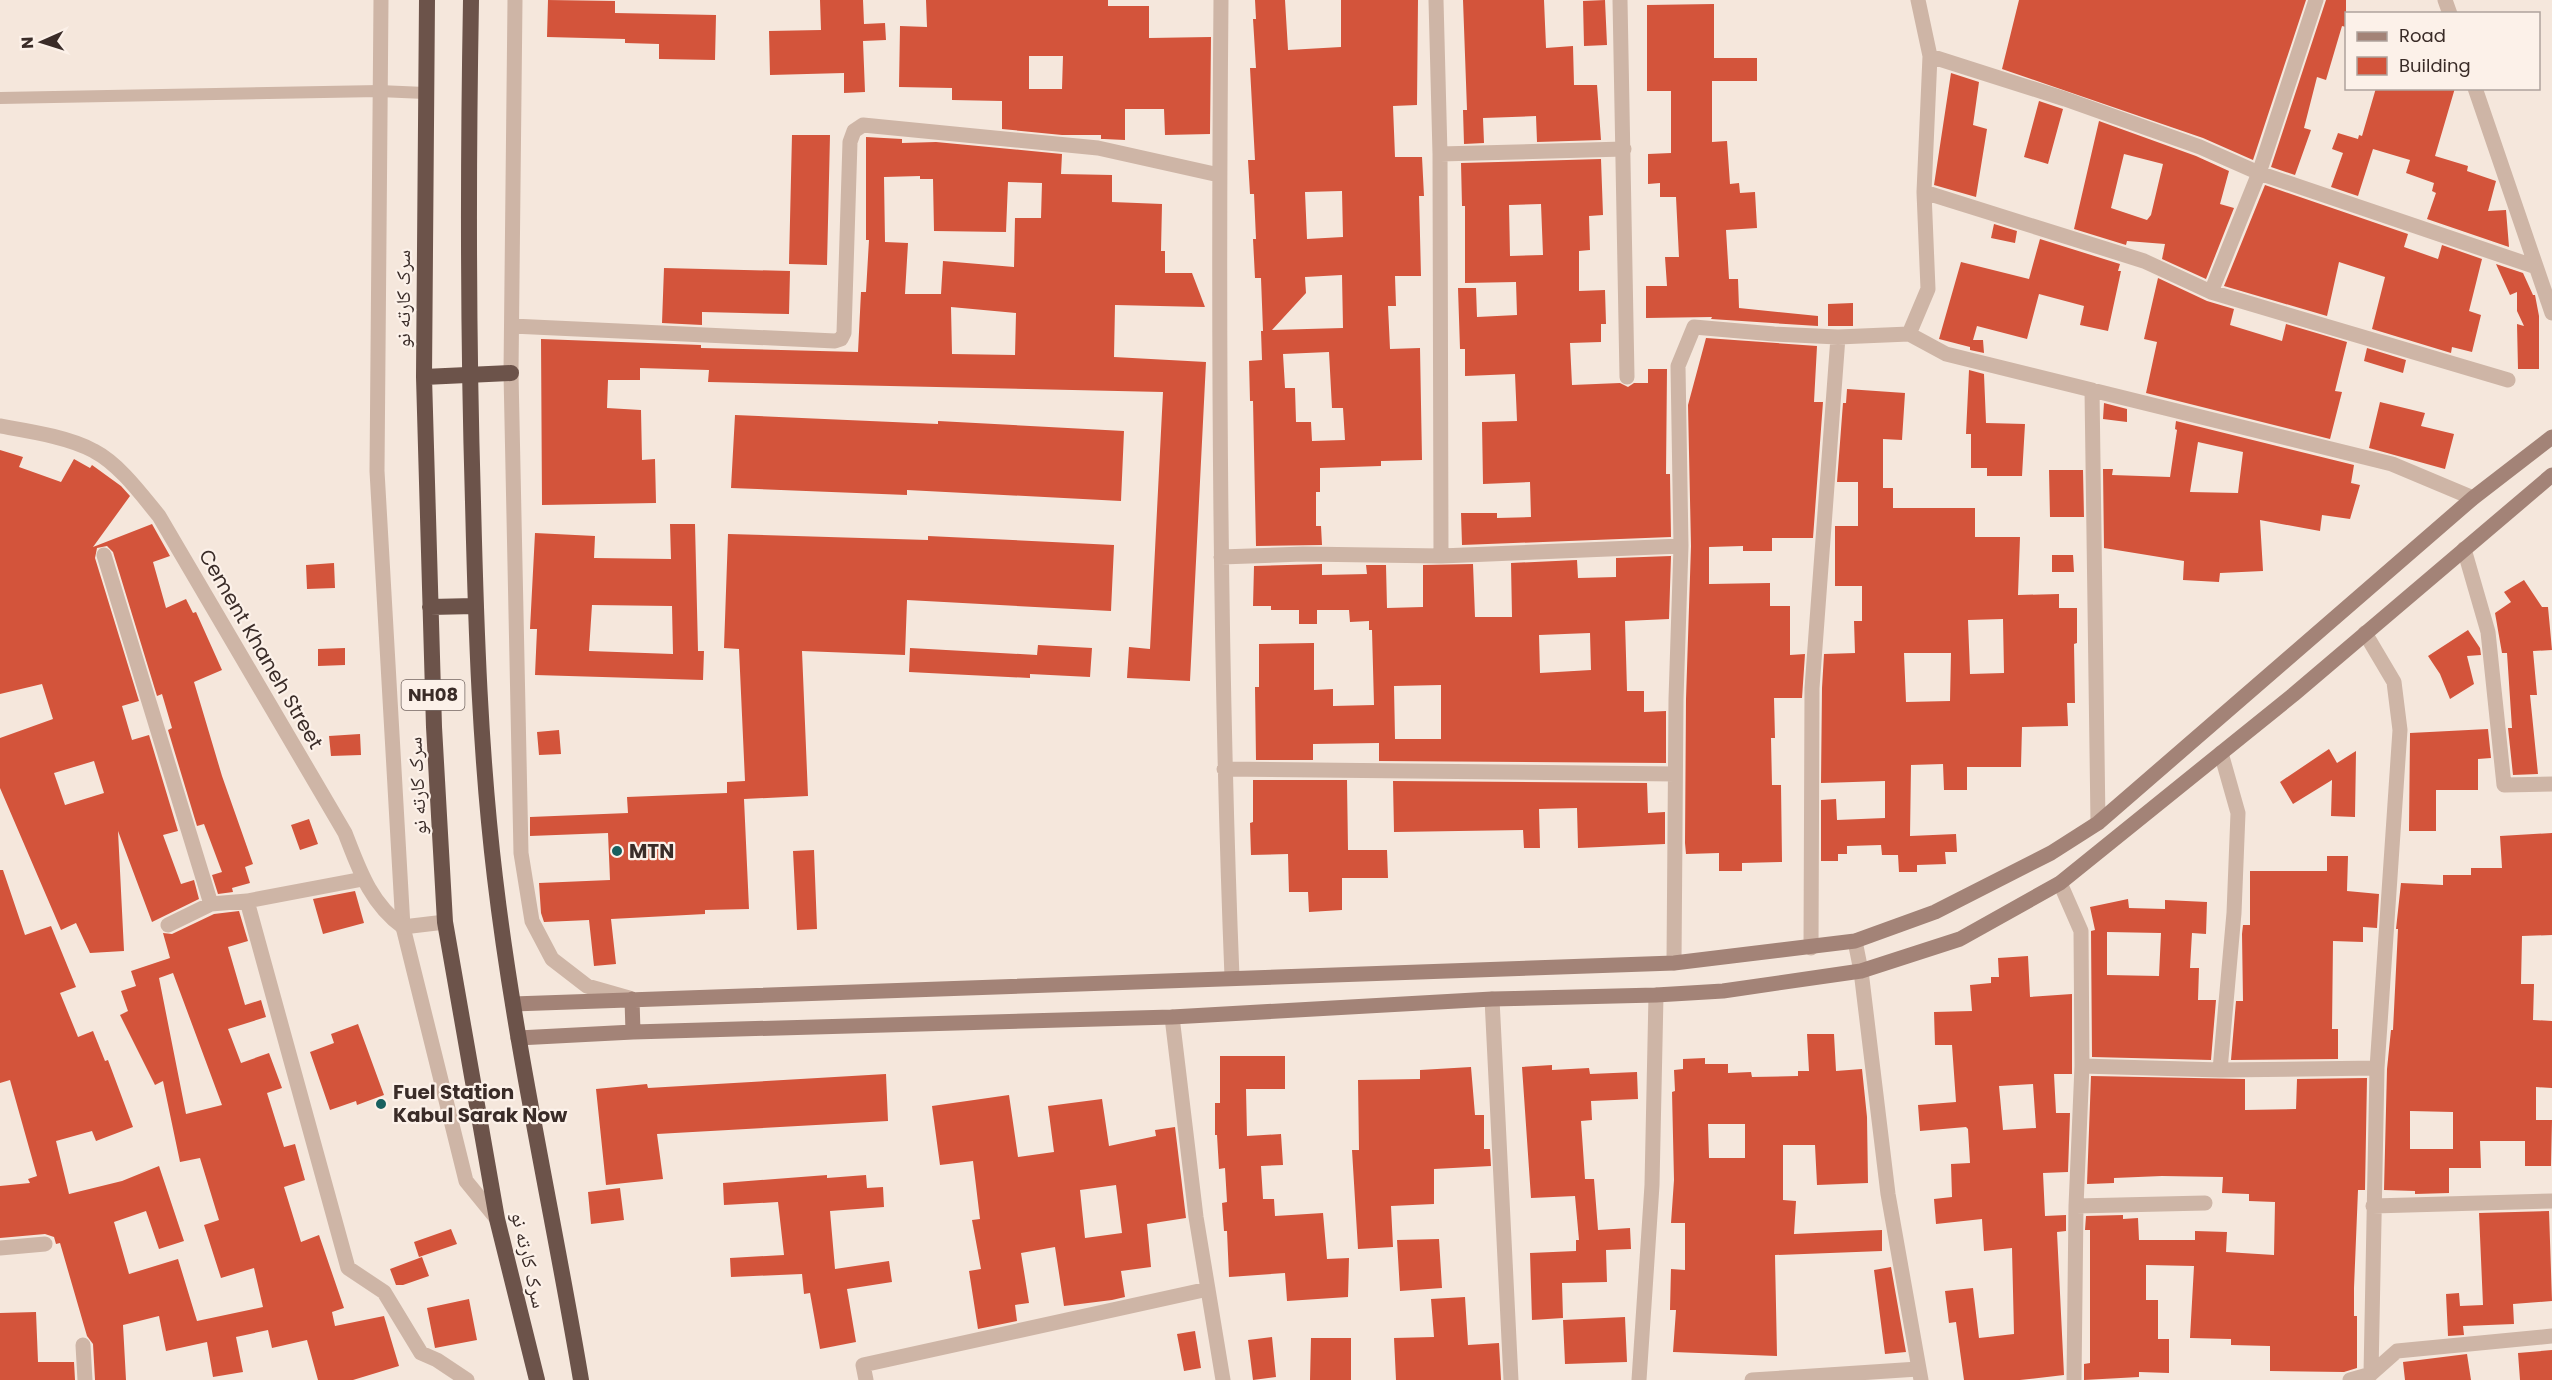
<svg xmlns="http://www.w3.org/2000/svg" width="2552" height="1380" viewBox="0 0 2552 1380" font-family="Poppins,'Noto Naskh Arabic',sans-serif">
<style>
.building{fill:#d3543b;fill-rule:evenodd}
.lines{fill:none;stroke-linecap:round;stroke-linejoin:round}
.service{stroke:#ceb5a6;stroke-width:12}
.minor{stroke:#ceb5a6;stroke-width:15}
.tertiary{stroke:#ceb5a6;stroke-width:15}
.secondary{stroke:#a38377;stroke-width:15}
.trunk{stroke:#6c534a;stroke-width:16}
.poi-dot{fill:#18605f;stroke:#fcf1e9;stroke-width:2}
.labels{text-anchor:middle;stroke-width:4.5;stroke-linejoin:round;paint-order:stroke}
.shield{fill:#fcf1e9;stroke:#746762;stroke-width:1.5}
.shield-label{font-size:18px;font-weight:bold;fill:#3a2c28}
.street-label{font-size:20px;fill:#3a2c28;stroke:#fcf1e9}
.poi-label{font-size:20px;font-weight:bold;fill:#3a2c28;stroke:#fcf1e9;text-anchor:start}
</style>
<rect width="100%" height="100%" fill="#f5e7dc"/>
<!-- building -->
<path class="building" d="M548,0L615,1V13L716,15L715,60L659,59V44L625,43V39L547,37Z
M820,0H863L864,24L885,23L886,40L863,41L865,92L844,93V73L770,75L769,31L821,30Z
M926,0H1108V6H1149V38L1211,37L1210,134L1165,135L1164,109H1125V140L1104,139H1101V135H1062L1002,129V101L952,100V88L899,87L900,26L927,27ZM1029,56H1063L1062,89H1029Z
M1255,0H1285L1288,50L1341,47V0H1418L1417,105L1393,106L1395,157H1422L1424,196H1419L1421,276H1395L1396,306H1388L1390,349L1420,348L1422,460L1381,461V466L1320,468V492H1316V526H1321L1322,545L1256,546L1253,401H1250L1249,361L1262,360L1261,331H1263L1261,278H1255L1253,239H1256L1254,194H1250L1248,160H1255L1250,68H1256L1253,19H1256ZM1342,191L1343,237L1307,239L1305,192ZM1342,275L1343,328L1272,330L1306,293L1305,277ZM1329,352L1332,408H1343L1345,440L1312,441L1311,422H1296L1295,388H1285L1283,354Z
M1463,0H1544L1546,48L1573,46L1574,85H1597L1601,140L1537,142L1536,116L1483,118L1484,143L1464,144L1463,110H1467Z
M1605,0L1607,45L1584,46L1583,1Z
M2019,0H2306L2253,160L2203,138L2002,69Z
M2326,0H2346V27L2342,26L2326,80L2317,77L2304,128L2311,130L2295,175L2271,167Z
M1714,4V58H1757V81H1712V142L1727,141L1730,184L1739,183L1740,193L1755,192L1757,228L1726,230L1729,279H1738L1739,308L1818,316V326L1711,319L1712,317L1646,318V286H1667L1665,257H1679L1676,197H1660V183L1648,184V154L1671,153V91H1647V5Z
M1951,73L1979,82L1973,125L1987,129L1976,197L1934,185Z
M2376,88H2455L2435,156L2468,166L2467,171L2496,181L2488,211L2506,210L2509,247L2427,219L2436,193L2432,191L2434,183L2406,173L2410,160L2373,149L2358,196L2331,187L2343,153L2332,149L2338,133L2358,139L2359,135L2362,136Z
M2039,101L2063,109L2048,164L2024,157Z
M2099,121L2196,156L2229,171L2220,204L2234,208L2206,279L2162,259L2165,244L2127,241L2126,245L2074,229ZM2124,154L2163,164L2151,215L2147,220L2111,208Z
M792,135H830L827,265L789,264Z
M866,137L902,139V143L936,142L1062,154L1061,174L1112,175V202L1162,204L1161,251H1165V273H1192L1205,307L1115,305L1114,357L1206,362L1190,681L1127,678L1129,647L1150,649L1163,392L708,382L709,370L640,368V380H608L607,408L641,410L642,460L655,459L656,503L542,505L541,339L701,345V348L858,352L861,292H866L869,240H866ZM920,176V179H933L934,231L1006,232L1008,182L1042,183L1041,218H1015L1014,267L943,261L941,294H905L908,243L885,242L884,177ZM951,307L1016,313L1015,355L952,354Z
M1601,159L1603,215L1589,216L1590,250L1579,251V291L1605,290L1606,324H1601V342L1570,343L1572,385L1620,383L1628,387L1634,383H1648V369H1667L1666,474H1670L1671,537L1462,545L1461,513H1497V518L1531,517L1530,482L1483,484L1482,422L1517,421L1515,374L1465,376V349H1460L1458,288H1476L1477,317L1517,315L1516,282L1465,283V206H1462L1461,163ZM1541,204L1543,255L1510,256L1509,205Z
M2265,185L2408,234L2404,247L2438,259L2442,245L2482,259L2469,311L2481,315L2472,352L2452,347L2451,353L2372,329L2385,277L2339,262L2327,316L2224,286Z
M1994,224L2017,231L2015,243L1991,238Z
M2040,239L2120,264L2118,271H2121L2108,331L2080,325L2084,306L2039,294L2027,339L1977,326L1973,340H1983L1984,353L1970,350V347L1939,339L1961,262L2029,279Z
M2496,264L2523,273L2533,295H2535L2539,316V369H2518L2517,324L2524,326L2517,311V292L2510,295Z
M664,268L790,271L789,314L702,312V325L662,323Z
M2158,278L2207,301L2234,309L2230,325L2282,341L2286,324L2347,342L2335,391L2342,392L2330,439L2146,393L2157,342L2144,339Z
M1853,303V326H1828V304Z
M1706,338L1817,346L1814,402H1823L1813,538H1772V551H1743V546L1709,547V584L1770,583V606H1790V655L1805,654L1802,698H1774L1775,738H1771L1772,785H1781L1782,862L1742,863V871H1719V853L1686,854L1685,843L1686,699L1691,546L1688,405Z
M2367,348L2406,360L2403,373L2364,361Z
M1969,370L1984,374L1986,423L2025,424L2022,476H1987V468H1971V434H1966Z
M1847,389L1905,393L1902,440L1883,439V488H1893V508H1975V537H2020L2018,595L2059,594V608H2077V643L2074,644L2075,703H2067L2068,726L2022,727L2021,767H1967V790H1944L1943,764L1911,765L1910,836L1956,834L1957,852H1945L1946,864L1917,865V872H1899L1898,855H1882L1881,845L1847,846V854H1838V861H1821V800L1836,799L1837,820L1885,818V781L1821,783L1822,688L1824,654L1855,653L1854,621H1862V586H1835V526H1858V482H1837L1843,403H1846ZM2003,619L2004,673L1970,674L1968,620ZM1904,653H1951L1950,701L1906,702Z
M2380,402L2425,413L2421,426L2454,434L2445,469L2369,448Z
M2104,403L2127,409V422L2103,419Z
M735,415L938,424V421L1124,431L1121,501L907,490V495L731,488Z
M2176,421L2354,465L2351,483L2360,485L2350,519L2322,515L2320,531L2260,520L2263,571L2220,573L2219,582L2183,580L2184,561L2104,548L2103,469H2113L2112,475L2170,477L2177,430L2175,429ZM2198,442L2243,452L2238,493L2190,492Z
M0,450L23,457L19,467L61,482L74,459L90,468L92,465L121,486L130,496L93,547L152,524L170,556L153,562L166,608L186,599L193,613L196,612L222,670L194,682L222,776L253,864L245,867L250,883L232,888L233,892L218,894L212,875L222,872L204,824L197,826L168,730L172,728L162,694L157,696L113,552L107,546L97,548L95,558L139,701L122,706L132,740L149,735L178,831L163,835L181,884L194,880L199,899L152,922L118,831L124,951L90,953L76,923L61,930L0,788V738L53,719L42,684L0,694ZM94,761L104,793L65,805L54,773Z
M2049,470H2083L2084,517H2050Z
M670,524H695L698,651H704L703,680L535,675L537,629H530L535,533L595,536L594,558L671,559ZM592,605L672,606L673,654L589,651Z
M728,534L928,540V536L1114,545L1111,611L907,600L905,655L802,651L808,796L744,799L749,909L705,910V914L611,919L616,964L594,966L589,920L544,922L541,913L539,883L610,880L608,833L530,836V817L628,813L627,797L727,793V782L745,781L739,649L724,648Z
M2052,555H2073L2074,572H2052Z
M1671,556L1669,619L1625,621L1627,691H1644V712L1666,711V763L1379,761V743L1313,744V760H1256L1255,687H1259V644L1314,643V690L1333,689V706L1374,705L1372,630H1369V621L1350,622L1349,610H1317V624H1299V610H1271V606H1253L1254,566L1322,564V575L1367,574L1366,565H1386L1387,608L1423,607V565L1473,564L1475,617H1512L1511,563L1577,560L1578,578L1616,577V558ZM1590,633L1591,670L1540,673L1539,635ZM1441,685V739H1395L1394,686Z
M334,563L335,588L307,589L306,565Z
M2524,580L2542,607H2548L2552,650L2533,651L2537,695H2530L2538,774L2513,775L2508,728H2512L2507,653H2502L2495,613L2511,602L2504,592Z
M2468,630L2480,648L2481,655L2467,656L2474,684L2450,699L2440,674L2428,656Z
M1038,645L1092,648L1090,677L1030,674V678L909,672L910,648L1037,655Z
M345,648V665L318,666V649Z
M2488,729L2491,758L2478,759V790H2436V831H2409L2410,733Z
M559,730L561,754L539,755L537,732Z
M360,734L361,755L331,756L329,736Z
M2329,749L2337,763L2356,751L2355,817L2331,816L2332,780L2293,804L2280,782Z
M1253,780H1347L1348,850H1387L1388,878H1342V910L1309,912L1308,892H1289L1288,854L1251,855L1250,823L1253,822Z
M1393,781L1647,783L1648,813L1665,812V844L1578,848L1577,808L1539,809L1540,848H1524L1523,830L1394,832Z
M309,819L318,844L300,850L291,825Z
M2552,833V935L2522,936L2521,984H2534L2533,1020L2552,1021V1088L2536,1087V1120H2552L2551,1166H2525V1141H2480L2481,1168H2449V1193L2415,1194V1191L2384,1190L2387,1069L2391,1030H2393L2398,929H2396L2401,883L2443,885V875H2471V868H2502L2500,836ZM2410,1111L2453,1112V1149H2410Z
M814,850L817,929L797,930L793,851Z
M2327,856H2348L2347,891L2379,894L2377,928L2363,927V942L2333,941L2332,1029H2338V1059L2231,1060L2236,1001H2243L2242,934L2243,925H2250V871H2327Z
M0,870H3L25,935L51,926L76,987L60,993L78,1037L93,1031L105,1061L108,1060L133,1127L96,1141L92,1131L56,1141L69,1194L122,1181L159,1166L184,1241L159,1249L146,1211L114,1222L129,1274L178,1259L197,1321L263,1307L254,1268L221,1278L204,1225L219,1220L200,1158L180,1162L163,1081L155,1085L120,1015L128,1011L121,991L136,986L131,971L170,958L163,933L172,934L214,914L239,911L248,941L228,947L245,1005L261,1000L266,1017L228,1029L241,1063L269,1053L282,1088L267,1093L284,1147L295,1144L305,1180L284,1187L301,1242L319,1235L344,1308L332,1312L335,1326L384,1316L399,1366L353,1380H318L307,1340L272,1348L268,1330L236,1337L243,1372L213,1377L207,1342L166,1351L159,1316L123,1325L126,1380H95L93,1344L87,1336L60,1243L56,1244L54,1237L45,1234L0,1238V1186L30,1183L28,1179L37,1176L10,1080L0,1083ZM173,973L222,1105L186,1114L159,978Z
M355,891L364,923L323,934L313,899Z
M2128,899L2129,908L2165,909V900L2207,902L2206,934L2192,933L2190,968H2199L2198,1000H2216L2211,1060L2092,1057L2091,931L2095,930L2090,907ZM2107,932L2161,933L2159,976L2107,975Z
M2028,956L2030,997L2072,994V1074H2054L2056,1113H2070L2068,1172L2043,1173L2045,1216L2066,1215V1231L2057,1232L2064,1375L2020,1380H1964L1956,1322L1949,1323L1945,1291L1973,1288L1979,1338L2014,1334L2012,1248L1984,1251L1982,1219L1936,1224L1934,1199L1952,1197L1951,1164L1970,1163L1968,1129L1966,1127L1920,1131L1918,1105L1956,1102L1952,1045H1935L1934,1012L1972,1011L1970,985L1991,983V977H1999L1998,958ZM2033,1084L2036,1128L2003,1130L1999,1086Z
M358,1024L384,1095L357,1105L356,1101L330,1110L310,1052L334,1043L331,1034Z
M1807,1034H1834L1836,1071L1862,1069L1867,1117L1868,1183L1817,1185L1815,1145H1783V1200L1796,1201L1794,1234L1882,1230V1251L1775,1255L1777,1356L1673,1352L1676,1310H1670L1671,1269L1685,1270V1223H1671L1674,1180L1672,1092L1675,1091L1674,1070L1683,1069V1059L1705,1058V1064H1728V1073L1751,1072L1752,1077L1798,1076V1071H1809ZM1708,1124H1745V1158H1709Z
M1220,1056H1285V1089H1246L1247,1136L1281,1134L1283,1165L1261,1166L1263,1199H1274L1275,1216L1323,1213L1327,1259L1349,1258L1348,1297L1287,1301L1285,1273L1229,1277L1227,1231H1224L1222,1203L1227,1202L1225,1168L1219,1169L1217,1135H1215V1103H1220Z
M1552,1065V1070L1589,1068L1590,1074L1637,1072L1638,1099L1591,1101L1592,1120L1581,1121L1585,1179H1594L1598,1230L1630,1228L1631,1249L1606,1250L1607,1282L1562,1283L1563,1318L1532,1320L1530,1253L1576,1251V1240H1579L1575,1196L1531,1198L1522,1067Z
M1471,1067L1475,1115H1484V1149H1490L1491,1166L1434,1169V1204L1391,1206L1393,1247L1358,1249L1352,1150H1359L1358,1080L1420,1079V1070Z
M886,1074L888,1121L657,1134L663,1179L606,1185L596,1089L647,1084L648,1088Z
M2091,1076L2245,1079V1110L2296,1109L2297,1079L2367,1078L2365,1190H2358L2354,1288V1316H2357V1368L2344,1372L2270,1371V1346L2231,1345V1339L2190,1338L2194,1266L2146,1265V1300H2158V1339H2169V1373L2139,1372V1377L2084,1380V1364L2090,1363V1230H2085L2086,1216L2123,1215V1219L2138,1218L2139,1240H2195V1231L2227,1232L2226,1252L2274,1255L2275,1202L2249,1201V1194L2222,1193L2223,1177L2162,1176L2114,1178V1183L2087,1184Z
M1009,1095L1018,1157L1054,1152L1048,1106L1102,1099L1109,1146L1156,1136L1155,1130L1175,1127L1186,1218L1147,1224L1151,1267L1121,1271L1125,1297L1112,1300L1064,1306L1055,1247L1021,1253L1029,1303L1015,1305L1017,1321L978,1329L969,1271L981,1269L972,1220L980,1219L973,1161L940,1165L932,1106ZM1116,1185L1122,1233L1085,1238L1080,1190Z
M827,1175V1178L866,1175L867,1188L883,1187L884,1207L830,1211L835,1269L889,1261L892,1282L847,1289L856,1342L820,1349L810,1293L804,1294L802,1274L731,1277L730,1258L784,1255L778,1202L724,1205L723,1183Z
M620,1188L624,1220L591,1224L588,1192Z
M2549,1211L2552,1301L2513,1304L2514,1324L2463,1326L2464,1335L2448,1336L2446,1294L2459,1293L2460,1306L2483,1305L2479,1213Z
M451,1229L457,1244L419,1257L414,1242Z
M1439,1239L1442,1288L1400,1291L1397,1240Z
M422,1257L429,1276L403,1285H396L390,1269Z
M1891,1267L1906,1352L1885,1354L1874,1270Z
M1465,1297L1468,1345L1499,1343L1501,1380H1396L1394,1338L1434,1337L1431,1299Z
M469,1299L477,1340L435,1348L427,1308Z
M36,1312L38,1362H74L75,1380H0V1313Z
M1625,1317L1627,1362L1565,1364L1563,1320Z
M1195,1331L1201,1368L1184,1371L1177,1334Z
M1272,1337L1276,1377L1253,1380L1248,1340Z
M1311,1338H1351V1380H1310Z
M2552,1350V1380H2520L2518,1353Z
M2467,1354L2471,1380H2405L2403,1362Z"/>
<g class="lines">
<!-- service -->
<path class="service" d="M0,98L379,91L425,93"/>
<!-- minor -->
<path class="minor" d="M381,0L377,471L403,927L466,1181L497,1219
M515,0L511,373L521,853L532,921L552,959L587,986L629,998
M1221,0C1218,326 1219,652 1232,977
M1436,0L1440,154L1441,556
M1620,0L1627,377
M2445,0L2450,14
M1930,56L2065,99L2200,147L2259,173L2536,267
M2475,88L2552,313
M1440,154L1624,149
M1924,192L2144,261L2211,292L2508,380
M2211,292L2259,173L2316,0
M512,326L835,341L841,339L844,333L850,142L854,131L863,125L1098,148L1219,175
M1909,334L1946,354L2392,464L2473,498
M2092,390L2098,823
M2464,549L2488,632L2504,785L2552,784
M104,555L211,904
M1221,557L1303,554L1441,556L1681,546
M2365,633L2394,682L2400,730L2377,1068L2371,1374
M1224,769L1675,774
M2060,883L2081,931L2082,1066L2076,1206L2074,1380
M247,901L348,1268L384,1292L421,1353L437,1360L467,1380
M168,925L211,904L247,901L363,879
M1811,948L1812,688L1838,337L1909,334L1928,289L1924,192L1930,56L1918,0
M1674,963L1676,699L1681,546L1678,366L1694,327L1774,334L1838,337
M1492,999L1511,1380
M1172,1017L1196,1217L1223,1380
M2082,1066L2220,1070L2377,1068
M2220,1070L2234,913L2238,813L2221,753
M2076,1206L2205,1203
M2373,1206L2552,1201
M0,1248L45,1244
M83,1345L85,1380
M866,1380L863,1365L1208,1289
M1639,1380L1652,1185L1656,995
M1752,1380L1918,1369
M2350,1380L2371,1374L2397,1351L2552,1336"/>
<!-- tertiary -->
<path class="tertiary" d="M0,426C28,431 69,437 94,451C119,464 141,494 159,516L345,833C359,869 370,903 403,927L445,922
M1855,941L1861,971L1888,1194L1921,1380"/>
<!-- secondary -->
<path class="secondary" d="M632,999L633,1032
M513,1004L1674,963L1855,941L1935,912L2051,853L2098,823L2473,498L2552,437
M518,1038L633,1032L1172,1017L1492,999L1656,995L1723,991L1861,971L1960,939L2060,883L2293,695L2552,475"/>
<!-- trunk -->
<path class="trunk" d="M427,0L424,377L434,727L445,922L497,1219L537,1380
M471,0C468,167 468,335 473,502C476,628 480,753 495,878C515,1047 553,1213 581,1380
M424,377L511,373
M430,607L475,606"/>
</g>
<!-- markers -->
<g class="poi-dot">
<circle cx="617" cy="851" r="6"/>
<circle cx="381" cy="1104" r="6"/>
</g>
<g class="labels">
<!-- shield labels -->
<rect class="shield" x="401.5" y="680" width="63" height="30" rx="4.5"/>
<g class="shield-label">
<text x="433" y="701">NH08</text>
</g>
<!-- street labels -->
<g class="street-label">
<text transform="translate(403 299) rotate(-90)" y="7">سرک کارته نو</text>
<text transform="translate(261 649) rotate(60)" y="7">Cement Khaneh Street</text>
<text transform="translate(417 786) rotate(-93)" y="7">سرک کارته نو</text>
<text transform="translate(529 1260) rotate(77)" y="7">سرک کارته نو</text>
</g>
<!-- poi labels -->
<g class="poi-label">
<text x="629" y="858">MTN</text>
<text x="393" y="1099">Fuel Station<tspan x="393" dy="23">Kabul Sarak Now</tspan></text>
</g>
</g>
<!-- legend -->
<rect x="2345" y="12" width="195" height="78" fill="#fcf1e9" stroke="#aea29c" stroke-width="1.5"/>
<rect x="2357" y="32" width="30" height="9" fill="#a38377" stroke="#aea29c" stroke-width="1.5"/>
<text x="2399" y="42" font-size="18" fill="#3a2c28">Road</text>
<rect x="2357" y="57" width="30" height="18" fill="#d3543b" stroke="#aea29c" stroke-width="1.5"/>
<text x="2399" y="72" font-size="18" fill="#3a2c28">Building</text>
<!-- north arrow -->
<g transform="translate(42 42) rotate(267)" stroke="#fcf1e9" stroke-width="4.5" paint-order="stroke">
<path d="M0-4.5L10 22L0 15L-10 22Z" fill="#3a2c28"/>
<text y="-9" font-size="16" font-weight="bold" text-anchor="middle" fill="#3a2c28">N</text>
</g>
</svg>
